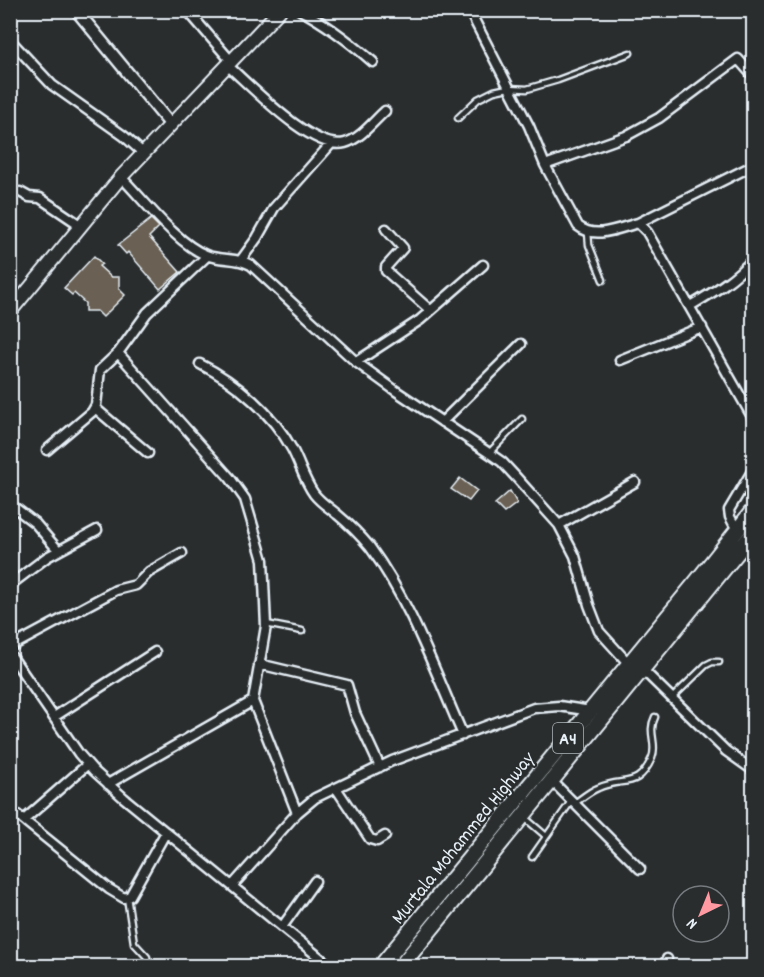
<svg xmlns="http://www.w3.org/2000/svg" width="764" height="977" viewBox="0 0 764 977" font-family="Dekko,sans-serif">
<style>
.building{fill:#6b6052;stroke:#e8f1f8;stroke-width:1.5}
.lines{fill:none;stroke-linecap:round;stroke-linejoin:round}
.service-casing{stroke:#e8f1f8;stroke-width:9}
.minor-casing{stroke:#e8f1f8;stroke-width:13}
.tertiary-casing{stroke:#e8f1f8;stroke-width:15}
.secondary-casing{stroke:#e8f1f8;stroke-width:16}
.trunk-casing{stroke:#e8f1f8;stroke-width:18}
.service{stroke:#2a2d2e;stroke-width:4.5}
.minor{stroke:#2a2d2e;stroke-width:8}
.tertiary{stroke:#2a2d2e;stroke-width:10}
.secondary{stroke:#2a2d2e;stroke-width:12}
.trunk{stroke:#2a2d2e;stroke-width:14}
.labels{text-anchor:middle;stroke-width:4.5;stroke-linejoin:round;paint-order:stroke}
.shield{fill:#2a2d2e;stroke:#afb6bb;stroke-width:1.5}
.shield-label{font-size:18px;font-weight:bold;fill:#e8f1f8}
.street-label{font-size:20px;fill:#e8f1f8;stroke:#2a2d2e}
</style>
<rect width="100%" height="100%" fill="#2a2d2e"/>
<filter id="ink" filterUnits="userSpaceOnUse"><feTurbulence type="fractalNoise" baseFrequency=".0167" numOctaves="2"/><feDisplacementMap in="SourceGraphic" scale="12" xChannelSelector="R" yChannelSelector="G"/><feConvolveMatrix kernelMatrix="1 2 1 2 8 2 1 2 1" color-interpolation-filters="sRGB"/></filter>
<g filter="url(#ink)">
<!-- building -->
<path class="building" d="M151,219L159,227L149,237L180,272L160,289L128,252L126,254L118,245Z
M94,256L102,264L99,266L111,277H119V289L125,295L103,317L97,311H85V303L74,293L72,295L64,288Z
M460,478L477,491L469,501L451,489Z
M510,491L517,503L504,513L495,504Z"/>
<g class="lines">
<!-- service casing -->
<g class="service-casing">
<path id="service" d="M458,118L478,99L494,91L508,88L527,89L558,80L630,53
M588,232L589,245L603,280
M489,453L522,419
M266,624L302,631
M672,698L706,665L712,662H719
M575,803C582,798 590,791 598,788C624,776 637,791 652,758C658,744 647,733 655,717
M525,818L546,836
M532,857L572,800
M127,897L134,943L147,957L148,966"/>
</g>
<!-- minor casing -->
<g class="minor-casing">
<path id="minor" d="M187,10L231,61
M300,10C327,24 350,42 373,62
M469,10L529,126L545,165L578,226C595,240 619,228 638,223L647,232L754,420
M10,40L52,85L124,136L143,153
M227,65C251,86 313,152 345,143C360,139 373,122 385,111
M545,165L626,136L659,118L738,59L754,77
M121,177C144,200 177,244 206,255C221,261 237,257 251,265L356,362L396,391L486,451L502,462L515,476L559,525L575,556L589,605L599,631L629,664
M20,192L29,197L40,198L80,225
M638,223L754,165
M386,229L403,248L386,267V271L430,310
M241,260L257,238L274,208L330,145
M690,306C714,292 735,279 754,258
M118,353L230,478L245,499L263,560L266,626L253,701L297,813
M620,360L702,327
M356,362L420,320L483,265
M200,364C236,382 273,414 292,449C300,464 304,480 314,494C321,503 330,508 338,515C350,525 360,535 370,547C411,603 435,672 463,735
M95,408L148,453
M442,422L521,344
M47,450L92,412L96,405L100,370L118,353L147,313L207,256
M10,504L35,523L58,550
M559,525L635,482
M737,530L730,517L729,510L754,468
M10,585L47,557L97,530
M10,647L116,590L136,585L149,572L182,553
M10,654L79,754L94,771L124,798L330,966
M259,664L347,685L355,713L380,767
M642,669L726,751L754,771
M54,717L155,652
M552,781L640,869
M108,784L253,701
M336,788L370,839L377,841L385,836
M10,809L109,889L124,898L130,896L166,832
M24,820L88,764
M232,886L297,813L315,798L392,761L534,708L559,706L591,711
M282,927L315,881
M664,966L667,959
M753,966L754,965"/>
</g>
<!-- tertiary casing -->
<g class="tertiary-casing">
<path id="tertiary" d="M76,10L170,124"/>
</g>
<!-- secondary casing -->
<g class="secondary-casing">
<path id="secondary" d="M10,312L121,177L280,10"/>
</g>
<!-- trunk casing -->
<g class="trunk-casing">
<path id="trunk" d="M381,966L697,581L754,509
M401,966L754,532"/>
</g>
<!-- service -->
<use href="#service" class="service"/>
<!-- minor -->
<use href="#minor" class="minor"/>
<!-- tertiary -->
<use href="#tertiary" class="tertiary"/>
<!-- secondary -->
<use href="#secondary" class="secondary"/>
<!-- trunk -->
<use href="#trunk" class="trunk"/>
</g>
</g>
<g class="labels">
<!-- shield labels -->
<rect class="shield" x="553" y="723" width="30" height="30" rx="4.5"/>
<g class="shield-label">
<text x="568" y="744">A4</text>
</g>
<!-- street labels -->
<g class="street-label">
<text transform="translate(462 837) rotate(-51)" y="7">Murtala Mohammed Highway</text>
</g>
</g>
<!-- margin -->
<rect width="764" height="977" fill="none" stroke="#2a2d2e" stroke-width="36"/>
<rect x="18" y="18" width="728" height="941" fill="none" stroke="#e8f1f8" stroke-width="2" filter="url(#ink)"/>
<!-- north arrow -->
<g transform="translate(701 914) rotate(223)"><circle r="28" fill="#2a2d2e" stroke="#767b7f" stroke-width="1.5"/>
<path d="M0-4.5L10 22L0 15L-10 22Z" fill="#ff9aa2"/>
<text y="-9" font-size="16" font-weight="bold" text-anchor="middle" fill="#e8f1f8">N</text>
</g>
</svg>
